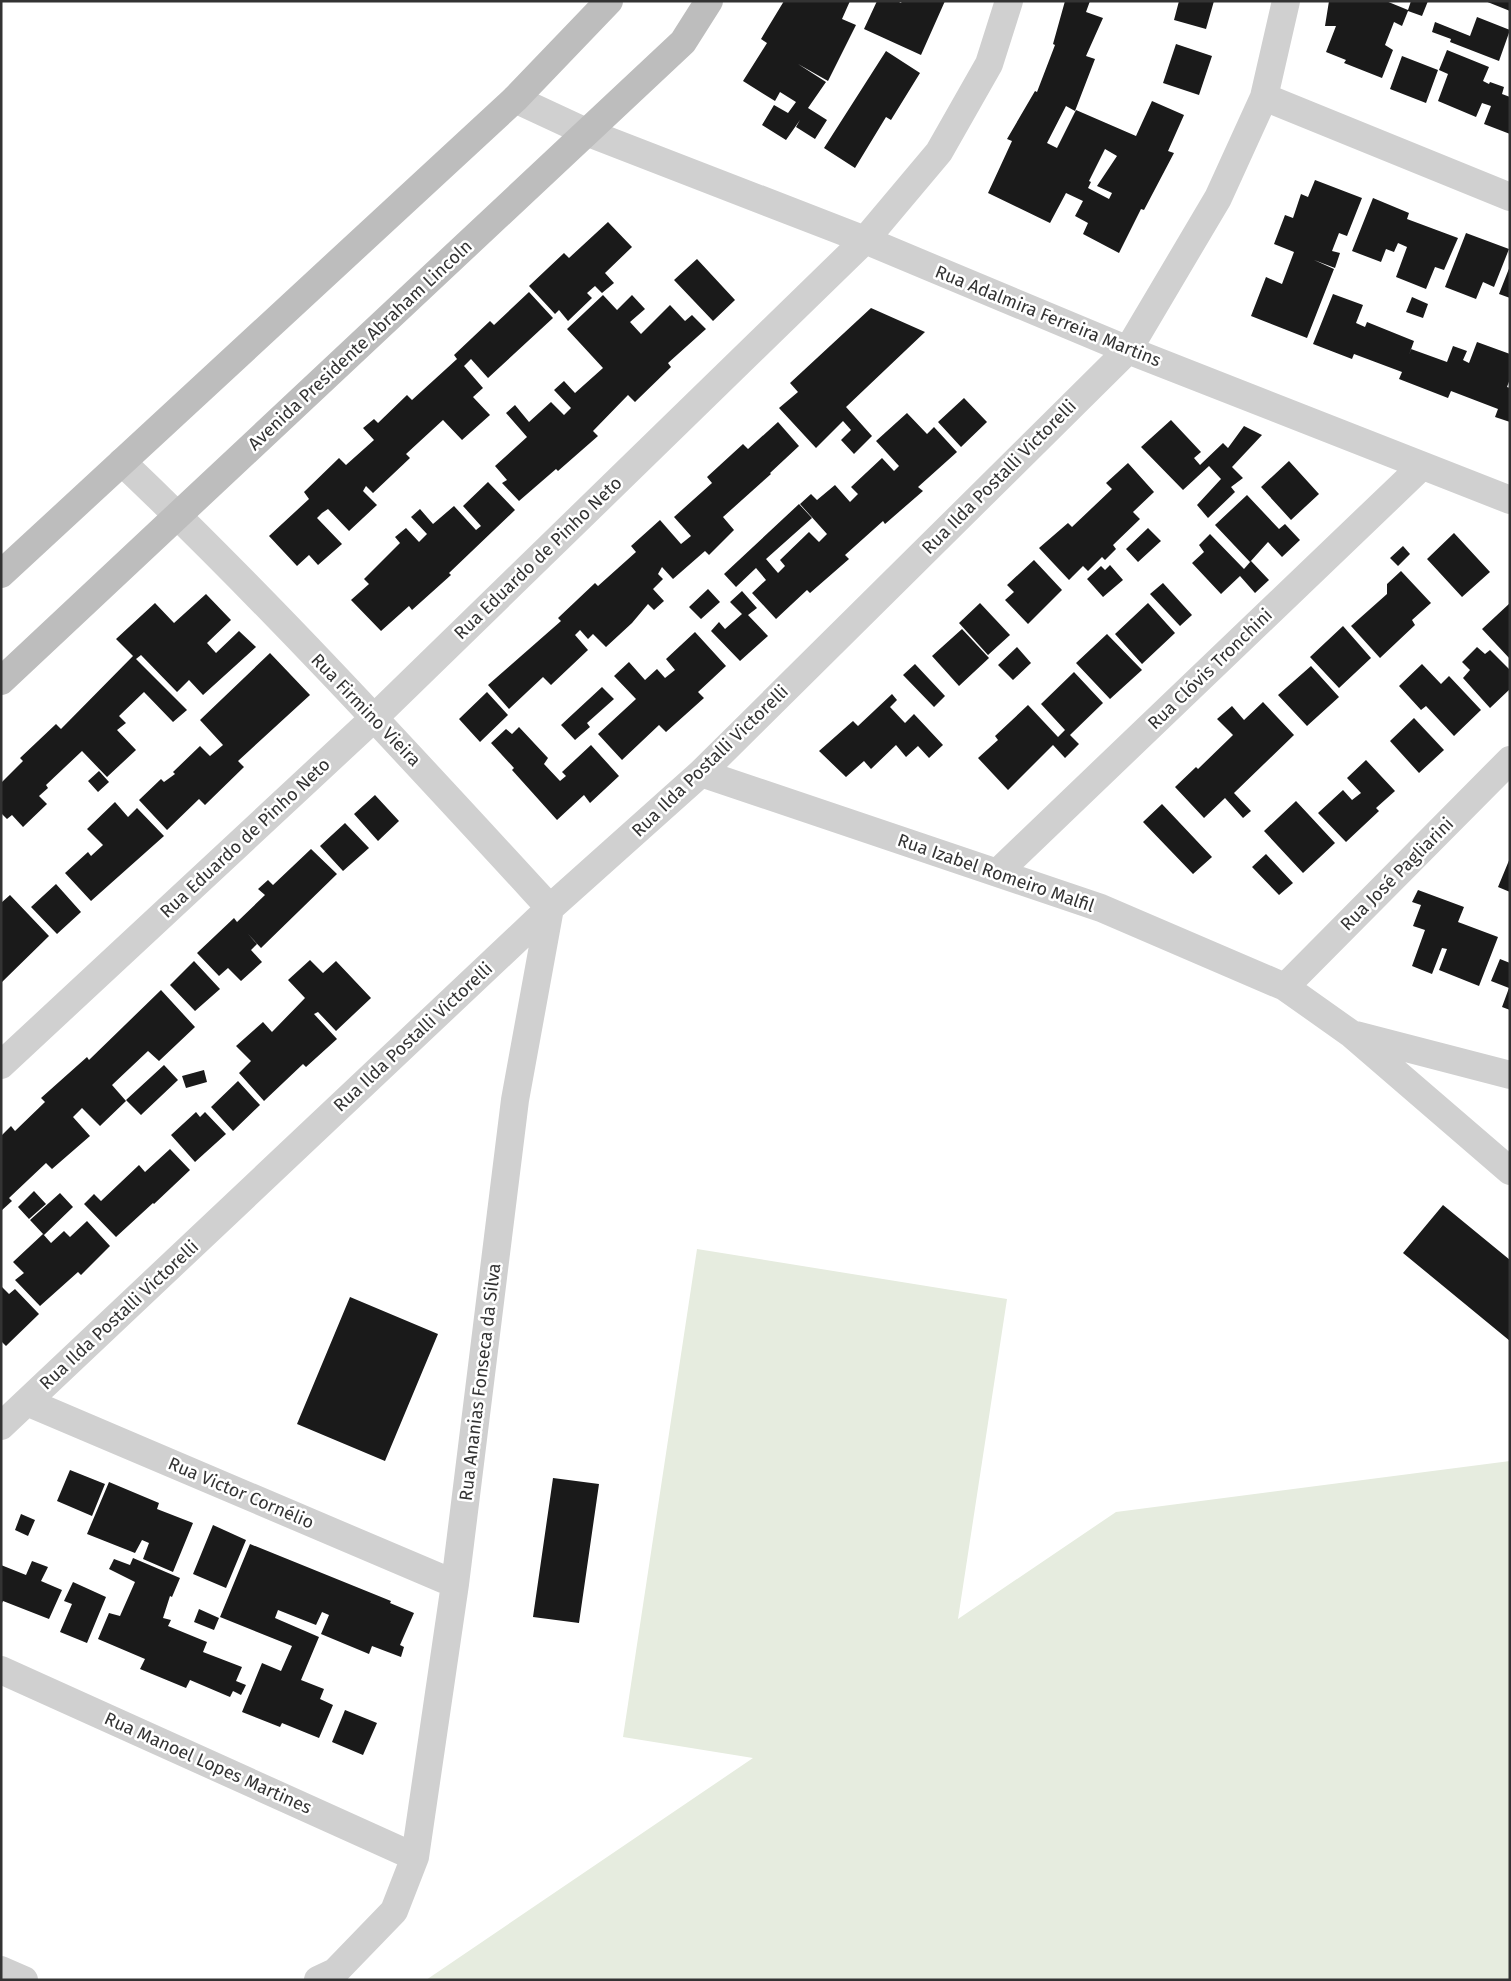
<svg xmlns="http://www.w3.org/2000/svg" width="1511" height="1981" viewBox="0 0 1511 1981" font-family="'Fira Sans',sans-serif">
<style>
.green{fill:#e6ecdf}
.building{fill:#1a1a1a;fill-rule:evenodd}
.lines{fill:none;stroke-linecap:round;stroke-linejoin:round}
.street{stroke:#d0d0d0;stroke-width:28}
.secondary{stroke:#bdbdbd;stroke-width:28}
.labels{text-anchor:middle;stroke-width:5;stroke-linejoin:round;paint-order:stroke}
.street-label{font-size:18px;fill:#333;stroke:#fff}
</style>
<rect width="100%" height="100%" fill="#fff"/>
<!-- green -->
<path class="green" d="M697,1249L1007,1299L958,1619L1116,1512L1510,1461V1980H426L753,1758L623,1737Z"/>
<!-- building -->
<path class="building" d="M784,1H850L842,19L856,25L828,81L798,64L826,82L808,108L827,120L815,139L796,127L800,120L786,140L762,125L774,105L788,113L796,102L780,92L775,101L743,81L767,43L761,39Z
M877,1H897L901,3L902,1H945L921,55L864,29Z
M1065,1H1090L1086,12L1103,18L1086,56L1095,59L1075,111L1066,106L1047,143L1057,148L1076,110L1136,136L1152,101L1184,115L1168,151L1174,153L1144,210L1141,209L1119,253L1083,234L1088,223L1075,216L1083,201L1066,193L1050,223L988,193L1012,141L1007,139L1035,91L1037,92L1055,45L1053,44ZM1105,149L1117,156L1097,186L1112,193L1109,199L1088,188L1091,182L1089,181Z
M1179,1H1214L1206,29L1174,20Z
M1329,1H1386L1408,10L1411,1H1428L1422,16L1408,11L1402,26L1394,22L1385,45L1393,50L1382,78L1344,63L1346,60L1326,52L1336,26H1325Z
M1485,1H1510V11Z
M1477,17L1510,30L1499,61L1450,42L1451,39L1432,32L1435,22L1470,36Z
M1176,44L1212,56L1199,95L1163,83Z
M1447,50L1489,67L1483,81L1489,84L1490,82L1504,87L1502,94L1510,97V134L1484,124L1491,106L1482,103L1476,117L1438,101L1448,74L1439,70Z
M886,51L920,73L891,120L886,117L855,168L824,148Z
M1402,56L1438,70L1426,103L1390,89Z
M1315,180L1362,198L1347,236L1339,233L1332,251L1340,253L1335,268L1314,260L1334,269L1307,338L1251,316L1266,277L1282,284L1294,252L1274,244L1285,215L1293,218L1301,194L1308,197Z
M1373,198L1409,213L1407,219L1458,238L1444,270L1435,267L1426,289L1396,277L1407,247L1398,243L1394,252L1386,249L1381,262L1352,251Z
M608,222L632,247L605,273L614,283L602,293L595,286L587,293L592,298L568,321L559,310L555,314L529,286L564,253L569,258Z
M1466,233L1509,249L1494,287L1483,282L1476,299L1445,287Z
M697,259L735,300L713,321L674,280Z
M1510,266V298L1499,294Z
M529,292L553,318L488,378L471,359L464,366L483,388L473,397L490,415L462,440L443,420L406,454L410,458L373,493L366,486L363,491L377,505L349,531L328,509L322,513L317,518L342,544L318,565L309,555L297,566L269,536L309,499L304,492L339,458L346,465L374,440L363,428L374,419L378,423L407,395L412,400L457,359L454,355L490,321L494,325Z
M1333,294L1363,305L1356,323L1365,327L1367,322L1414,341L1409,355L1411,349L1447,362L1453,346L1467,351L1463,360L1469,363L1477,342L1510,354V379L1507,387L1510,388V422L1495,417L1498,409L1451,391L1448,398L1399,379L1402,372L1354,354L1352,359L1313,344Z
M603,295L617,310L632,295L645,309L630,322L641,334L670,305L685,321L692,315L706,329L668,363L671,367L635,402L628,395L593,431L598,436L558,471L556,469L519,501L502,483L507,480L495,466L527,437L506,413L515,405L529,422L551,402L564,415L571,408L554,390L564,381L575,393L603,368L567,329Z
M1412,297L1428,304L1423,318L1406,312Z
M871,308L925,332L846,407L872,436L854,454L841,440L851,430L843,421L816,448L779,408L798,392L790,383Z
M964,398L987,422L961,447L938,422Z
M907,413L927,434L934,427L957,452L918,487L923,491L885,524L883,521L845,555L849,559L810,593L807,590L776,619L752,593L766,580L756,568L736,587L724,574L799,504L812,518L766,559L778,573L785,566L780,560L809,532L819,542L827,534L800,504L811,494L817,500L835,485L850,502L858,494L851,487L882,458L894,471L899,466L876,441Z
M1171,420L1201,452L1194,458L1200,465L1223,443L1228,448L1244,426L1262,435L1232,467L1243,478L1231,487L1235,492L1208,518L1197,505L1221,479L1209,466L1183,490L1141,447Z
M778,422L799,446L770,473L771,474L723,517L734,530L709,555L705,551L673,579L662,567L658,574L663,579L653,589L664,601L654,610L648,604L632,623L606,647L593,634L588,639L580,630L575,635L588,650L551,685L543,677L509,709L488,685L561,621L558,618L595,583L598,586L636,552L631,546L660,520L681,544L691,536L674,517L712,483L707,477L743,444L748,449Z
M1289,461L1319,494L1291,520L1261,487Z
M1128,463L1154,492L1133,512L1140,519L1113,545L1116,549L1105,560L1102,557L1088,571L1083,566L1069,580L1039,548L1068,523L1072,527L1112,489L1106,483Z
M488,482L515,510L449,573L451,575L412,610L409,606L381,631L351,600L369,584L364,579L400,543L395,537L406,528L419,542L427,534L411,517L420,509L433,524L454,506L476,530L481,526L463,506Z
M1247,495L1279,529L1285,524L1300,540L1282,557L1268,542L1250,562L1215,525Z
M1148,528L1161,541L1138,562L1126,549Z
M1454,533L1490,572L1462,597L1427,559Z
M1210,534L1244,569L1251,561L1269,580L1255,593L1240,576L1221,594L1192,563L1204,552L1199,545Z
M1403,546L1410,554L1398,566L1390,558Z
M1034,560L1062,590L1028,624L1005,600L1014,592L1007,585Z
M1110,565L1123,580L1103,597L1087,579L1101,566L1105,570Z
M1401,571L1431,603L1412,620L1415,625L1380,658L1351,626L1387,594V584Z
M1163,583L1192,615L1180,626L1150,594Z
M708,589L720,602L701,619L689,607Z
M742,591L757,608L748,615L768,636L740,661L711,631L719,622L725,629L742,614L730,602Z
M206,594L231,620L207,643L216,653L239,631L256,647L203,695L189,680L177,692L141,655L136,659L187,710L173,722L144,692L119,716L126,723L117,730L136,750L107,777L82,751L46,785L48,788L39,796L47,804L23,827L12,815L7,819L1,813V783L23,761L20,758L56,724L61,729L133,656L116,639L155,603L174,623Z
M980,603L1010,635L988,655L959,623Z
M1148,603L1175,633L1142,664L1115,634Z
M1510,603V659L1482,629Z
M1343,626L1371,658L1339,688L1310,657Z
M962,629L989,658L959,686L932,656Z
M695,632L726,666L698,692L704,698L666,732L659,725L622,760L598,734L636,699L614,676L629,662L645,680L657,669L665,678L675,670L666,659Z
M1107,634L1142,670L1110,699L1076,663Z
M1017,647L1031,663L1013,680L998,665Z
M1477,647L1485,654L1490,650L1510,670V689L1490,708L1463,678L1470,670L1462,662Z
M270,653L310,695L238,761L244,767L205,805L199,799L167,830L139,800L161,779L164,782L175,774L173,772L200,746L210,756L223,745L200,720Z
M915,664L945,696L934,707L903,675Z
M1422,664L1441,684L1449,676L1481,710L1454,736L1426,706L1421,710L1399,686Z
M1311,666L1339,697L1307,726L1278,695Z
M1074,672L1103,703L1070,735L1079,744L1065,758L1053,745L1008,790L978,758L998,740L995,736L1028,705L1058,737L1065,730L1041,704Z
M602,687L614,699L587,723L590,727L575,740L561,725Z
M487,692L508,715L480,742L459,719Z
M892,694L897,700L890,707L905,723L914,714L943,745L929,758L918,746L906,757L896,745L871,769L864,761L846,777L819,751L853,721L858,726Z
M1263,702L1294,735L1234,793L1251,811L1243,818L1225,798L1204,818L1175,787L1196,767L1198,769L1233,735L1217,719L1232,706L1244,720Z
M1414,718L1444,750L1419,773L1390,741Z
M519,727L548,758L544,764L560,781L566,776L562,772L591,745L619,776L590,803L584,795L557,820L512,770L514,768L491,743L506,729L512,734Z
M1366,760L1395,791L1376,808L1379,811L1346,842L1318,813L1343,790L1352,800L1361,793L1347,778Z
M99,771L109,782L98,792L88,781Z
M375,795L399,821L378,841L354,814Z
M1296,801L1335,843L1303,873L1264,831Z
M115,802L128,817L137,808L164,836L91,901L65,873L88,852L91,856L103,845L87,829Z
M1162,804L1212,857L1193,874L1143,822Z
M345,823L369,848L343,871L320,846Z
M311,849L337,874L261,948L248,934L257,944L251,950L262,962L241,981L228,968L219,976L197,953L234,918L237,922L265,895L258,889L268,880L273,885Z
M1266,854L1293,883L1279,895L1252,867Z
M1510,858V892L1498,887Z
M56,884L81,912L57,934L31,907Z
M1418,890L1464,907L1458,922L1498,937L1479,986L1439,970L1447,949L1442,948L1432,974L1412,966L1425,930L1413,926L1421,905L1412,902Z
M10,895L49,936L1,983V903Z
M1500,959L1510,963V1010L1502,1007L1509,988L1491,981Z
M310,960L323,973L336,961L371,998L336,1031L318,1012L314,1014L337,1039L306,1067L303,1064L264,1101L239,1073L251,1061L236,1046L263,1022L272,1032L305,998L288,980Z
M194,961L220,989L195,1011L170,985Z
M161,990L195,1027L159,1061L148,1051L112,1085L126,1101L100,1126L82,1108L73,1117L90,1136L52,1169L46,1163L9,1198L12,1201L1,1211V1136L11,1126L15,1131L45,1102L41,1098L87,1057L89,1060Z
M164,1065L178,1080L141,1115L126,1100Z
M204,1070L207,1082L186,1088L182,1076Z
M238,1081L260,1105L233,1131L211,1107Z
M196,1112L200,1117L205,1112L226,1134L195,1162L171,1135Z
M170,1149L190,1170L154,1204L153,1203L116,1237L84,1204L94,1194L101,1201L139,1165L145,1172Z
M34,1191L46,1204L29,1219L18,1207Z
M60,1193L73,1207L44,1235L30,1220Z
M1443,1205L1510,1260V1341L1403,1253Z
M87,1221L110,1246L81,1275L78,1272L40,1306L15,1280L24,1273L13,1262L43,1234L51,1243L64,1231L70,1237Z
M1,1286L9,1294L15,1289L39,1314L6,1346L1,1341Z
M350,1297L438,1334L385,1461L297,1424Z
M70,1470L105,1484L92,1516L57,1501Z
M553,1478L599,1484L579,1623L533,1617Z
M109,1482L159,1503L157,1509L193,1523L173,1572L143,1559L149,1543L142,1540L135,1553L87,1534Z
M21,1514L35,1520L28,1536L15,1530Z
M213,1525L246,1540L226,1588L193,1574Z
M250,1544L391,1601L390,1603L414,1613L400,1645L404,1647L401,1657L372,1646L369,1654L321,1634L329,1615L322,1612L316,1625L278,1610L275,1618L319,1637L301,1680L324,1689L320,1699L333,1705L319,1738L282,1723L280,1727L242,1712L262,1663L281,1671L292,1646L220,1617Z
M133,1558L180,1578L172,1597L170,1596L163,1618L171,1620L168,1626L207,1642L203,1652L242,1667L236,1681L246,1685L241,1695L233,1691L230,1697L190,1680L186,1688L140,1669L145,1659L98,1639L109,1613L120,1616L135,1582L109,1569L114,1559L130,1565Z
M32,1561L48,1567L41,1581L62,1590L49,1619L3,1601L1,1605V1565L26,1575Z
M73,1582L106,1597L87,1643L60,1632L72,1604L64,1601Z
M199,1609L219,1618L214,1630L194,1622Z
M345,1710L377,1723L363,1755L332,1742Z"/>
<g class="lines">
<!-- street -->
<path class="street" d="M1264,97L1510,197
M515,99L586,132L865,240L1128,350L1510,500
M122,462C271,604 411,757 550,908
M701,773L1101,908L1285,987L1350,1033L1510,1171
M998,872L1422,466
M1285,987L1510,760
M1356,1035L1510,1075
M1,1065L374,718L865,240L939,152L989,64L1009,1
M27,1402L455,1584
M1,1426L550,908L701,773L1128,350L1218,198L1264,97L1286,1
M1,1670L415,1857
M1,1970L24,1980
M318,1980L335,1972L394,1911L415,1857L455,1584L515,1100L550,908"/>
<!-- secondary -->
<path class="secondary" d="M1,574L515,99L609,1
M1,681L683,42L709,1"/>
</g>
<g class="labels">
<!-- street labels -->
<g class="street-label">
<text transform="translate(1048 316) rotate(22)" y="6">Rua Adalmira Ferreira Martins</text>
<text transform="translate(360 345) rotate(-43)" y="6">Avenida Presidente Abraham Lincoln</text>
<text transform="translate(999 477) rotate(-45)" y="6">Rua Ilda Postalli Victorelli</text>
<text transform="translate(538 558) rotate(-44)" y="6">Rua Eduardo de Pinho Neto</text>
<text transform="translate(1210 669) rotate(-44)" y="6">Rua Clóvis Tronchini</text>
<text transform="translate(366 710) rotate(46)" y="6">Rua Firmino Vieira</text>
<text transform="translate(710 761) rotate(-44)" y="6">Rua Ilda Postalli Victorelli</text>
<text transform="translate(245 838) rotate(-43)" y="6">Rua Eduardo de Pinho Neto</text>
<text transform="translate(996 873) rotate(19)" y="6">Rua Izabel Romeiro Malfil</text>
<text transform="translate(1397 874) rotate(-45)" y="6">Rua José Pagliarini</text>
<text transform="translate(413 1037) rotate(-43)" y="6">Rua Ilda Postalli Victorelli</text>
<text transform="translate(119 1315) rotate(-43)" y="6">Rua Ilda Postalli Victorelli</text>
<text transform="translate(480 1382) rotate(-83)" y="6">Rua Ananias Fonseca da Silva</text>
<text transform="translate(241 1493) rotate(23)" y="6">Rua Victor Cornélio</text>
<text transform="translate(208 1763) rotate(24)" y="6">Rua Manoel Lopes Martines</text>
</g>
</g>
<!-- border -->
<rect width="1511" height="1981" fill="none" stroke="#333333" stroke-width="5"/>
</svg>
